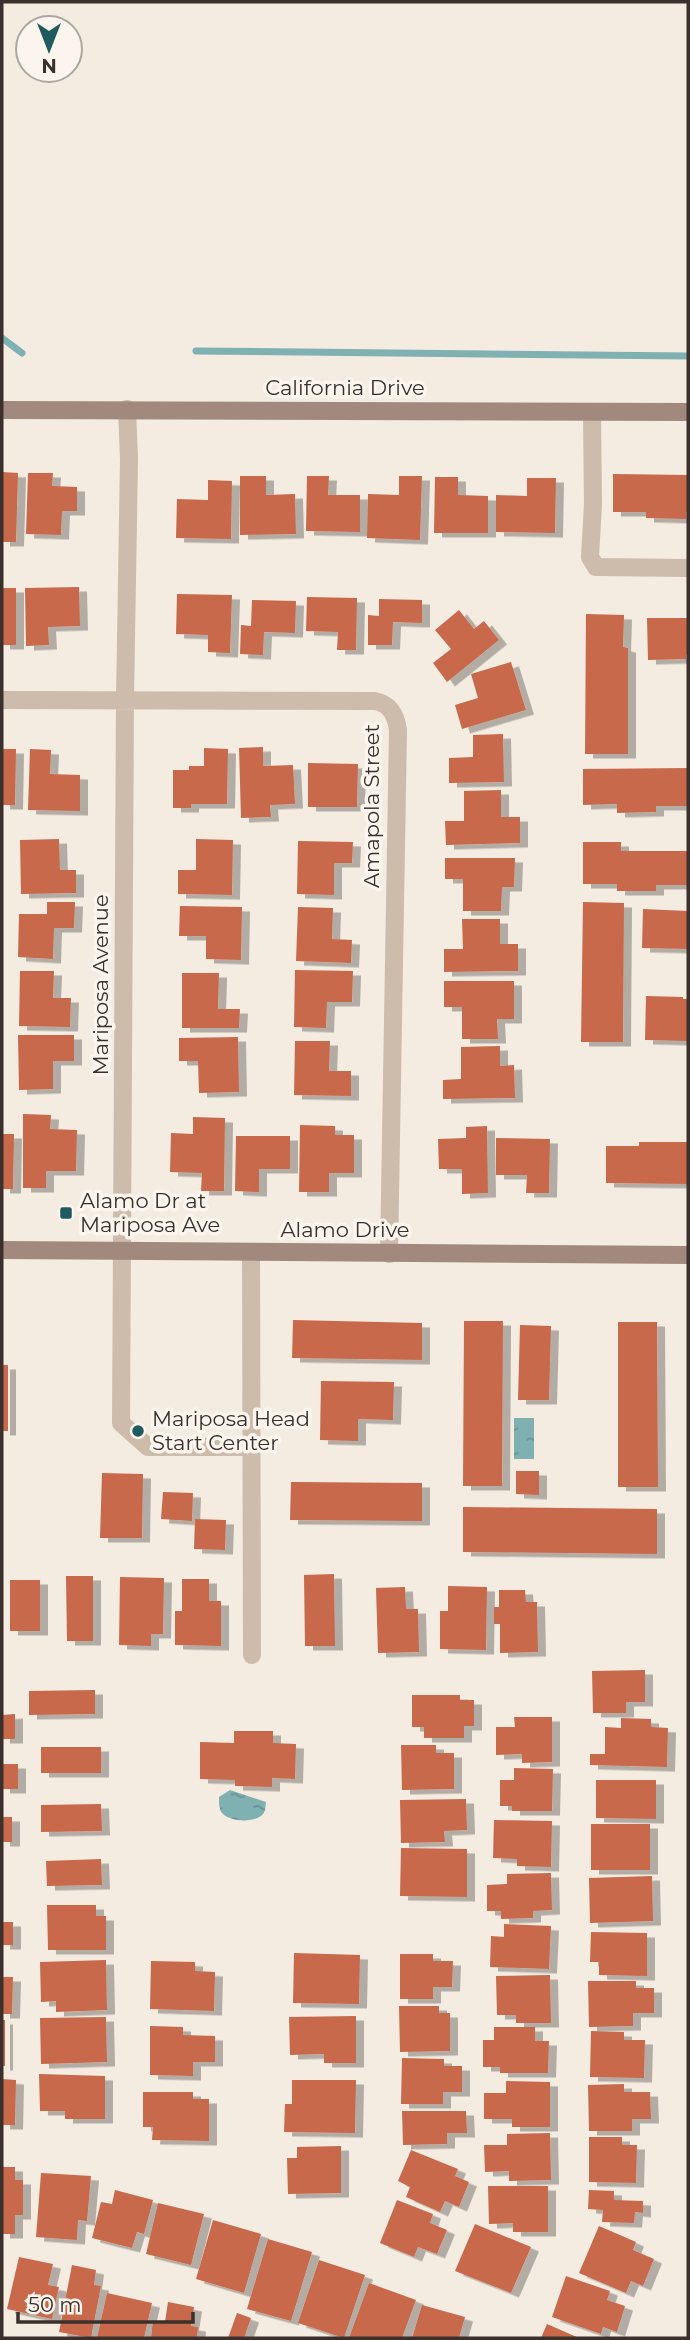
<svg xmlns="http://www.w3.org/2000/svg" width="690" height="2340" viewBox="0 0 690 2340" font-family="Montserrat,sans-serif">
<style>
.water{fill:url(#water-ripples)}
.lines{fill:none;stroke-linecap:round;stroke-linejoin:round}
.stream{stroke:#7fb0b2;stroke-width:7}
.building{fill:#c8694b;filter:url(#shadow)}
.street{stroke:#cdbbac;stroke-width:18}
.secondary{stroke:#a18a7d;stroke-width:18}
.poi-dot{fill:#1f5a5e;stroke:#fbf5ee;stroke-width:2.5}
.labels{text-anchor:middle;stroke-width:7;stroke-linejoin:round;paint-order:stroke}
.street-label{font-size:21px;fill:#3b302b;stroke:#fbf5ee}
.poi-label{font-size:21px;fill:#3b302b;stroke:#fbf5ee;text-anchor:start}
</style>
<defs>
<pattern id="water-ripples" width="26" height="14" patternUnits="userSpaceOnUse" patternTransform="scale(1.75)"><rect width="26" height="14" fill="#7fb0b2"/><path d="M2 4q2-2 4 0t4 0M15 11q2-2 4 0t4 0" fill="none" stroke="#699091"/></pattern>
<filter id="shadow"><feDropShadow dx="8" dy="4.5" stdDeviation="0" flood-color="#0004"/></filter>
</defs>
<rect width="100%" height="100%" fill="#f4ebe1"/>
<!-- water -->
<path class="water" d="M514,1418H534V1459H514Z
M230,1790L266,1802C265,1807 266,1810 263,1814C256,1823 231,1822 223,1814C219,1810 219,1804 219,1797Z"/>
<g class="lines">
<!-- stream -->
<path class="stream" d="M2,338L22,353
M196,351L688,356"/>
</g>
<!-- building -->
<path class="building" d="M2,472L18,473L16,542H2Z
M28,473H53L52,486L77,487V511H62L61,535L26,534Z
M613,474L688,475V512H686V519L646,518V512H613Z
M240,476H266V495L295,494L296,534L240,535Z
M307,476H329L328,495H360V532L306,531Z
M399,476H422L420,540L367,538L368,494L399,495Z
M435,477H458V495L488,496V533H434Z
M527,478H556L555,533L496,532V495L527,496Z
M208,480L232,481L231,539L176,538L177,499L208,500Z
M79,587L80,626L48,627L49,645L26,646L25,588Z
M2,588H16V645H2Z
M177,594L232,595L230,653L208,652V635L176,634Z
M307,597L357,598L356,650H337L338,632L306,631Z
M379,599L422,600V623L393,622L392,645H368V615L379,616Z
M252,600L296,601L295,633L264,632L263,655L240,654L241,625L251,626Z
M459,610L474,629L484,621L499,640L447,682L433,663L451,649L435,630Z
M586,614L624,615L623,647L628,648V754H585Z
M647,618H688V654H686V659L648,660Z
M511,662L526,710L462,729L455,705L478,698L471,674Z
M503,734L504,782L449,783V758L473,757V735Z
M263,747V766L293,765L295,804L270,805L271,817L241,818L239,748Z
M204,748L228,749L227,804H191V808H173V770H189V766H204Z
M2,749H16L15,805H2Z
M30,749L51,750L50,774L80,775V811L28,810Z
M308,763L358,764L357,807H308Z
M688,768V806H656V812L617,813V804L583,805V769Z
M501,790V817H520V843L446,845L445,821H464V791Z
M59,839L60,870H76V893L21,894L20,840Z
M196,839L233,840L232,895L178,894V870H196Z
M298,841L353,842L352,863H334V895L297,894Z
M583,842H621V851H688V885H656V891H617V884H583Z
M445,858H515L514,887H502L501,911H463V879H445Z
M47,902H75L74,928H54L53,959L18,957L19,914H47Z
M583,902L624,903L623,1042H581Z
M180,906L242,907L241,960L206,959V936H179Z
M298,907L333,908L332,939L352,940L351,963L296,961Z
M643,909L688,911V949L642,948Z
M462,919H500V944H518V971L444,972V949H463Z
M295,970L353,971L352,1002H327L326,1028L294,1027Z
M20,971H54L53,998H71L70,1027L19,1026Z
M182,973H219L218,1009H240L239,1028H182Z
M444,981H514V1019H497L498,1039H462V1007H444Z
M646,996L683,997V999H688V1041L645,1040Z
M18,1035H74V1061H53V1089L19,1090Z
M238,1037L239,1092L199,1093L198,1061H179V1038Z
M295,1041H330L329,1071H351V1096L294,1095Z
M500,1046V1066L514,1065L515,1098L443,1099V1080L461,1079V1047Z
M23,1114L51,1115L50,1129L77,1130L76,1171H46V1188H23Z
M193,1117L225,1118L224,1191H201L202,1173L170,1172L171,1133L193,1134Z
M300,1125L335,1126V1135H354V1173H329V1192H299Z
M487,1126L488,1193L462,1194V1169H439L438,1139L466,1138V1127Z
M2,1134H14L13,1189H2Z
M236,1136H290V1169H259V1192L235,1191Z
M496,1138L550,1139L549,1193H526L527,1175H496Z
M639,1142H688V1184L606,1183V1146H639Z
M293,1320L422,1323V1360L292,1358Z
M464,1321H503L502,1486H463Z
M618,1322H657L658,1487H618Z
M520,1325L551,1326L549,1400H518Z
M2,1365H8V1431H2Z
M321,1381L394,1382L393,1420L358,1419V1441L320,1440Z
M516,1471H539V1495L516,1494Z
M102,1473L143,1474L142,1538H100Z
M291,1482L422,1483V1521L290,1520Z
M163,1492L193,1493L192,1521L161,1519Z
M463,1507L657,1509V1554L463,1552Z
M195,1519L226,1520L225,1550L194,1549Z
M334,1574L335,1646H305L304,1575Z
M66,1576H93V1641H67Z
M120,1577L164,1578L163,1634H151V1646L119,1645Z
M182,1579H209V1601H221V1646L175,1645V1611H182Z
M10,1580H40V1631H10Z
M448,1586L487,1587L486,1650L440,1649V1611H448Z
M405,1587L406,1609H418L419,1652L378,1653L376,1588Z
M499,1590H525L526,1602H537L538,1652L500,1653V1624H494V1607H499Z
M645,1670V1702H626V1713H593L592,1671Z
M95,1690V1714L29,1715V1691Z
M412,1695H460V1700H474V1726H464V1738H424V1727H412Z
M15,1714V1739H2V1715Z
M514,1717H552V1762L522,1763V1754L496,1755V1727H515Z
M621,1718L651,1719V1727L668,1728L667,1767L590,1765V1754H605V1727L621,1728Z
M234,1731H273V1743L296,1744L295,1779L272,1778V1787L235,1786V1780L200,1779V1742L234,1743Z
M401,1745H436V1753H454V1789L402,1790Z
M41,1747H101V1773H41Z
M2,1764H18V1789H2Z
M514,1768L553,1769L552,1811H512V1806H500V1780H514Z
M596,1780H656V1819L596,1818Z
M466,1799L467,1830L444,1831L445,1842L401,1843L400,1800Z
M101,1804L102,1831L41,1832V1805Z
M2,1817H12V1842H2Z
M494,1820L552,1821L551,1867L517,1866V1859L493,1858Z
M591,1824H650V1870H591Z
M401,1848L467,1849V1897L400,1896Z
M101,1859L102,1885L47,1886L46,1861Z
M551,1873L552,1910L533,1911V1918L501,1919V1911H487V1885L507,1884V1874Z
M652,1876L653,1921L590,1923L589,1878Z
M47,1905H96V1916H106V1950H48Z
M2,1922H13V1945H2Z
M504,1924L551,1926L549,1969L490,1967L491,1936L504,1937Z
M591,1932L647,1933V1976L599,1975V1962H590Z
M294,1953L360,1955L359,2004L293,2003Z
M400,1954H433V1961H453L452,1987H433V1999H400Z
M106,1960L107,2010L56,2012V2001L41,2002L40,1962Z
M151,1961L195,1962V1971L215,1972L214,2011L150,2009Z
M550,1975L551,2023H516V2015H497L496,1976Z
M2,1977H13L12,2014H2Z
M588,1981H636V1988H654V2013H633V2026L589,2027Z
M399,2006H439V2013H450V2051L400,2052Z
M356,2016V2063H324V2054L290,2055L289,2017Z
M106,2017L107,2062L41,2064L40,2018Z
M2,2020H5V2066H2Z
M150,2026L183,2027V2035L215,2036V2062H193V2076L150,2075Z
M494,2027H535V2041H549L548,2073H500V2067H483V2040H494Z
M591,2031L624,2032V2040H645L644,2078L590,2077Z
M402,2058L444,2059V2066H462V2092H443V2104H401Z
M39,2074L105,2076V2119H65V2111H40Z
M2,2079L16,2080L15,2125H2Z
M292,2080H356L355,2133L284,2132L285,2104H292Z
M506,2081L550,2082V2127H512V2119H484V2093H506Z
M624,2084V2092H650L651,2119H632V2131H589L588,2085Z
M143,2092H193V2099H209V2141L152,2140L153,2127H143Z
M402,2111H466L467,2133H447V2144L403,2145Z
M550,2133L551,2180L509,2181V2171L485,2172L484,2145H507V2134Z
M589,2137H622V2145H637L636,2183L589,2182Z
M341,2146V2193L288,2194L287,2158H297V2147Z
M411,2150L458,2169L455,2176L469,2182L459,2207L445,2201L440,2212L406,2197L410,2187L398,2181Z
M2,2167H15V2180H23V2215H15V2234H2Z
M41,2173L91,2176L87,2221L78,2220L77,2240L36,2237Z
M488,2186H548V2232H513V2223L489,2224Z
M115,2190L153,2200L144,2234L137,2232L132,2248L92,2238L101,2202L112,2204Z
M589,2190L614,2191V2200L643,2201V2213L635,2212L634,2223L602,2222L603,2210L588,2209Z
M397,2200L433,2214L430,2223L447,2230L437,2254L418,2247L414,2257L380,2243Z
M158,2203L204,2214L191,2265L146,2254Z
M213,2220L261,2234L244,2293L196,2279Z
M475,2224L531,2247L511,2293L455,2271Z
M599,2226L636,2242L633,2250L654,2259L643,2286L631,2281L626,2293L579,2273Z
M268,2239L312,2252L291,2321L247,2309Z
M19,2257L53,2264L48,2285L59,2287L52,2319L7,2309Z
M319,2260L365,2275L344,2338L298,2323Z
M72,2265L96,2270L94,2285L101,2286L91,2338L59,2332Z
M566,2276L610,2291L607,2300L625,2306L617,2332L603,2327L601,2334L552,2317Z
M369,2283L416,2300L402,2338H349Z
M107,2293L152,2303L144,2338H97Z
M168,2302L194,2307L191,2326L198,2327L197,2338H151L153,2321L165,2322Z
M422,2305L465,2317L459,2338H412Z
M237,2313L251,2318L244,2338H228Z
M547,2324L579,2338H541Z"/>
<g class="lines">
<!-- street -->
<path class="street" d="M127,409L129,459L125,700L121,1423L148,1447H251
M592,412L593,504L590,557L596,567L688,568
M2,700L375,701C391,704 396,716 398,730L389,1254
M251,1252L252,1655"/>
<!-- secondary -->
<path class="secondary" d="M2,410L688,412
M2,1250L688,1255"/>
</g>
<!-- markers -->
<g class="poi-dot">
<rect x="59" y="1206" width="14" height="14" rx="3.5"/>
<circle cx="138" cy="1431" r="7"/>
</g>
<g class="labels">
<!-- street labels -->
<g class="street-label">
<text x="345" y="395">California Drive</text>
<text transform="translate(372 806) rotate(-90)" y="7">Amapola Street</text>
<text transform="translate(101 985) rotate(-90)" y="7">Mariposa Avenue</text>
<text x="345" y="1237">Alamo Drive</text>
</g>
<!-- poi labels -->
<g class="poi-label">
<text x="80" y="1208">Alamo Dr at<tspan x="80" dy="24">Mariposa Ave</tspan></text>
<text x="152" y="1426">Mariposa Head<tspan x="152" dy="24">Start Center</tspan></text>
</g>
</g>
<!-- border -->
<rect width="690" height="2340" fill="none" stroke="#3b302b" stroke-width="7"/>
<!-- north arrow -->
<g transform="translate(49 49) rotate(180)"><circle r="33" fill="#fbf5ee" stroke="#aea6a0" stroke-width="2"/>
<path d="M0-5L12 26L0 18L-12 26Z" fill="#1f5a5e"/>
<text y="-10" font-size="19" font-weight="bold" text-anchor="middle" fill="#3b302b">N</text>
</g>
<!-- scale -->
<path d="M18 2312v10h175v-10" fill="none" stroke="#3b302b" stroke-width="3.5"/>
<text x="28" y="2312" font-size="21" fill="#3b302b" stroke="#fbf5ee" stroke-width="5" paint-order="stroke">50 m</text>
</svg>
